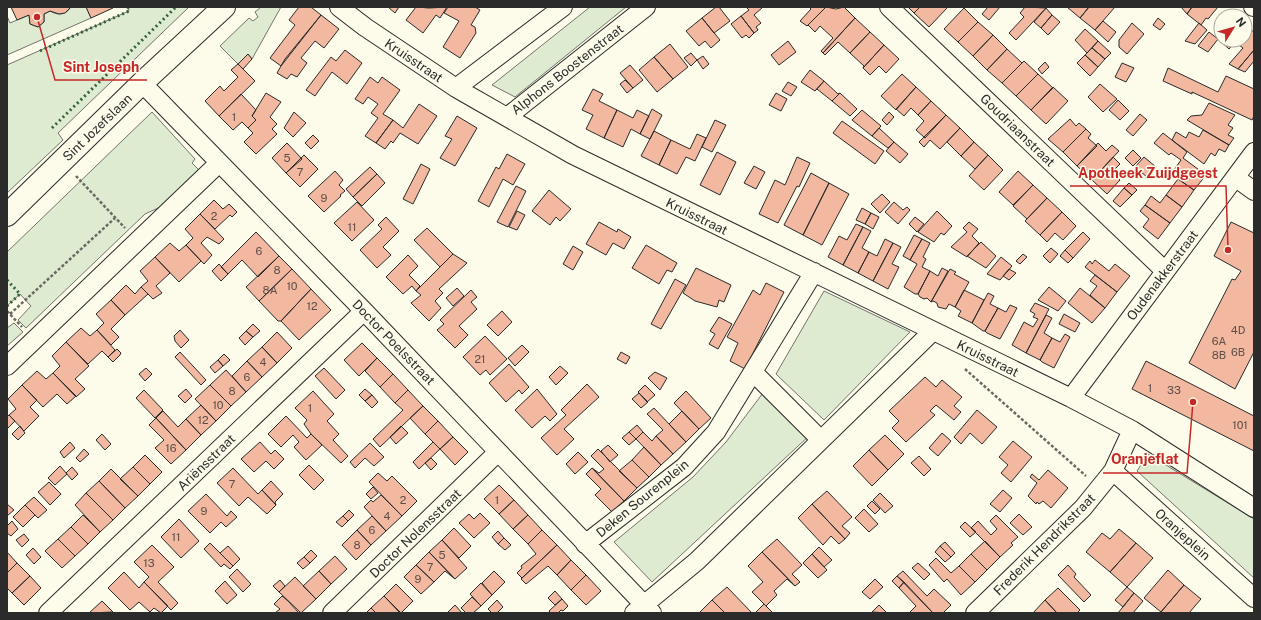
<svg xmlns="http://www.w3.org/2000/svg" width="1261" height="620" viewBox="0 0 1261 620" font-family="'Public Sans',sans-serif">
<style>
.green{fill:#deebd1;stroke:#74746e}
.building{fill:#f2b8a0;stroke:#2b2b2b}
.lines{fill:none;stroke-linecap:round;stroke-linejoin:round}
.street-casing{stroke:#2b2b2b;stroke-width:20}
.secondary-casing{stroke:#2b2b2b;stroke-width:24}
.path{stroke:#6a6964;stroke-width:2.5;stroke-dasharray:3 2;stroke-linecap:butt}
.street{stroke:#fdfbea;stroke-width:18}
.secondary{stroke:#fdfbea;stroke-width:22}
.hedge{stroke:#34623c;stroke-width:3;stroke-dasharray:2 3;stroke-linecap:butt}
.labels{text-anchor:middle;stroke-width:3;stroke-linejoin:round;paint-order:stroke}
.number-label{font-size:11px;fill:#5d4e48}
.street-label{font-size:13px;fill:#2b2b2b;stroke:#fdfbea}
.leader{fill:none;stroke:#c62828;stroke-width:1.5}
.callout-dot{fill:#c62828;stroke:#fdfbea;stroke-width:1.5}
.callout-label{font-size:14px;text-anchor:middle;font-weight:bold;fill:#c62828;stroke:#fdfbea;stroke-width:3;stroke-linejoin:round;paint-order:stroke}
</style>
<rect width="100%" height="100%" fill="#fdfbea"/>
<!-- green -->
<path class="green" d="M71,7H86L91,18L7,55V16L10,23L29,15L30,24L38,27L44,22V14L50,11C58,16 66,15 71,7Z
M128,7H189L58,133L63,140L7,193V65L129,11Z
M261,7H281L252,59L248,54L238,64L220,46L249,18L253,21L258,17L255,12Z
M590,7H626L515,97L492,85Z
M152,112L195,159L192,163L201,172L169,203L145,214L26,328L18,320L31,306L20,294L7,306V252Z
M824,291L910,332L824,420L776,374Z
M14,323L23,332L7,346V328Z
M766,389L811,434L652,582L614,542L693,477L726,442Z
M1148,454L1254,519V578L1137,471Z"/>
<!-- building -->
<path class="building" d="M11,7H71L65,13L59,14L50,11L44,14V22L38,27L30,24L29,15L17,20Z
M86,7H113V8L91,18Z
M299,7H311L321,15L281,66L270,58L295,25L289,20Z
M388,7H399L395,13Z
M416,7L429,8L447,7L440,18L436,15L423,33L406,20Z
M448,7H475L480,10L471,25L475,27L476,33L460,58L443,47L459,21L444,13Z
M716,7H719L730,21L714,33L702,18Z
M746,7H763L754,15L761,23L756,27L758,30L754,33L741,16L749,10Z
M809,7H826L807,26L800,21L811,9Z
M826,7L836,9L844,7L855,18L823,53L821,51L833,38L820,26L815,32L808,25Z
M908,7H920L914,13Z
M920,7H948L929,27L914,13Z
M988,7H1000L989,20L982,14Z
M1025,7L1046,8L1016,40L1009,33L1024,17L1020,13Z
M1067,7H1089L1080,18Z
M1089,7H1115L1095,30L1080,18Z
M1181,7H1192L1187,14Z
M1192,7H1218L1208,19L1206,18L1201,25L1187,14Z
M964,8L978,22L958,42L944,29Z
M1046,8L1052,15L1041,28L1034,22Z
M321,15L339,29L324,48L315,41L301,58L307,63L297,77L291,74L287,79L277,73L285,59Z
M1052,15L1060,22L1048,35L1041,28Z
M741,16L754,33L749,38L746,35L742,38L731,24Z
M702,18L720,40L711,48L705,41L699,46L686,31Z
M855,18L870,32L850,53L838,42L825,55L823,53Z
M1158,18L1165,24L1160,30L1153,25Z
M1103,21L1116,32L1108,42L1095,30Z
M978,22L993,35L973,56L958,42Z
M1132,23L1144,34L1127,54L1119,47V40Z
M1199,23L1207,30L1195,44L1185,41Z
M1247,27L1254,32V50L1238,69L1229,64L1243,48L1235,42L1237,40H1245V30Z
M1085,29L1098,41L1087,53L1075,40Z
M1221,31V40H1237L1229,49L1216,37Z
M870,32L884,45L863,68L864,66L850,53Z
M1209,32L1218,39L1208,52L1198,46Z
M993,35L1007,49L987,70L973,56Z
M788,41L796,52L779,65L771,55Z
M1098,41L1111,53L1105,59L1092,48Z
M670,44L688,67L673,79L654,57Z
M884,45L899,59L886,73L879,66L870,75L863,68Z
M1092,48L1105,59L1098,67L1085,55Z
M1007,49L1022,63L1002,83L987,70Z
M345,50L362,63L347,84L332,72L315,96L306,90L331,57L336,61Z
M1254,50V61L1245,72L1238,69Z
M691,53L697,60L691,66L684,58Z
M248,54L252,59L243,69L238,64Z
M1085,55L1098,67L1090,76L1077,63Z
M703,56L709,64L703,69L697,60Z
M654,57L673,79L657,92L639,70Z
M1024,61L1038,74L1016,96L1002,83Z
M1045,62L1049,67L1042,74L1038,69Z
M1122,63L1134,68L1126,82L1115,77Z
M238,64L255,81L219,116L205,101L220,86L224,91L238,77L231,70Z
M630,65L643,80L633,88L620,73Z
M1168,68L1218,92L1226,76L1254,89V116L1252,120L1192,92V94L1163,81Z
M810,70L824,81L815,91L801,82Z
M902,74L916,87L896,110L881,96Z
M1038,74L1053,88L1031,110L1016,96Z
M370,77L378,83L382,77L400,90L383,114L393,120L376,143L365,136L378,118L371,113L378,104L368,97L363,104L355,99Z
M625,80L633,88L627,93L620,84Z
M824,81L838,94L840,93L832,101L817,89L815,91Z
M788,82L797,87L791,96L782,91Z
M1100,84L1117,99L1103,112L1088,97Z
M916,87L931,101L918,115L911,108L904,116L896,109Z
M1053,87L1068,101L1046,124L1031,110Z
M593,89L603,94L599,101L617,110L604,138L586,129L593,115L582,110Z
M266,93L281,102L270,117L277,124L272,129L277,134L256,154L244,142L253,133L248,128L256,120L252,116Z
M776,93L787,99L781,111L769,105Z
M840,93L857,109L850,116L832,101Z
M241,94L256,110L252,116L256,120L248,128L242,122L233,130L219,116Z
M1118,100L1129,111L1120,120L1109,110Z
M931,101L946,115L925,138L916,130L924,121L918,115Z
M1209,103L1235,115L1228,125L1233,128L1228,135L1234,138L1229,145L1187,120L1191,116L1202,115Z
M419,104L437,116L418,144L400,133L393,143L391,141L385,149L376,143L393,120L403,128Z
M652,109L662,115L650,139L640,134Z
M617,110L633,118L637,110L649,116L640,134L631,129L623,147L604,138Z
M862,110L881,126L872,136L852,120Z
M294,112L306,123L293,137L284,128Z
M889,112L894,117L887,125L882,120Z
M1140,114L1147,120L1133,136L1126,130Z
M946,115L960,128L940,149L930,140L924,147L919,142Z
M457,116L477,128L455,166L440,158L452,139L445,136Z
M1070,119L1076,126L1079,123L1086,129L1063,152L1048,139Z
M715,120L726,125L712,152L702,147Z
M842,121L884,151L875,164L833,133Z
M879,128L894,142L888,148L872,136Z
M960,128L974,142L961,156L947,142Z
M1086,129L1091,134L1088,138L1097,146L1077,166L1063,152Z
M1203,130L1229,145L1225,152L1219,149L1215,156L1211,153L1204,164L1172,140L1176,132L1186,138L1189,132L1199,137Z
M654,131L671,140L659,165L641,156Z
M1163,133L1187,152L1183,158L1206,175L1194,190L1171,174L1181,160L1171,153L1169,155L1154,143Z
M697,134L706,138L695,161L686,157L677,174L659,165L671,140L690,149Z
M313,135L319,141L311,149L305,143Z
M894,142L908,154L900,163L886,151Z
M974,142L988,155L975,169L961,156Z
M287,143L302,159L286,173L272,158Z
M1098,143L1106,151L1112,145L1119,151L1092,180L1077,166Z
M1133,150L1141,158L1133,166L1125,158Z
M717,152L736,162L720,195L700,185Z
M507,154L525,164L513,185L503,179L489,207L478,201L496,167L499,169Z
M304,155L318,169L300,187L286,173Z
M988,155L1003,170L984,190L969,176Z
M797,157L810,163L799,187L797,186L778,223L759,214L775,180L785,185Z
M1113,157L1120,164L1112,172L1120,180L1107,194L1092,180Z
M1144,157L1156,167L1147,177L1135,167Z
M421,164L430,169L413,204L403,199Z
M754,166L765,172L756,189L744,183Z
M370,167L377,174L353,197L346,189Z
M335,171L343,180L339,185L345,191L340,195L341,196L324,212L308,196Z
M1018,171L1033,185L1013,205L999,192Z
M811,173L829,183L803,235L784,225Z
M377,174L385,183L362,206L353,197Z
M1178,179L1194,190L1182,207L1166,195Z
M829,183L849,194L822,245L803,235Z
M1129,183L1137,190L1132,195L1124,188Z
M1033,185L1047,198L1027,219L1013,206Z
M516,186L526,191L508,227L497,222Z
M1124,188L1132,195L1120,207L1113,201Z
M549,190L571,209L560,221L556,217L550,225L532,211Z
M882,194L890,202L880,213L871,204Z
M1166,195L1182,207L1170,223L1145,205L1151,196L1160,203Z
M1047,198L1062,212L1040,235L1025,221Z
M214,200L223,209L229,204L237,212L232,217L230,215L215,229L200,214Z
M357,202L374,220L352,241L334,223Z
M894,202L903,210L907,207L910,210L898,224L885,212Z
M1145,205L1170,223L1158,239L1143,227L1149,219L1140,211Z
M862,208L871,213L865,224L856,220Z
M517,211L525,215L517,230L509,227Z
M937,211L952,226L944,235L941,233L934,242L918,232Z
M1062,212L1076,226L1063,240L1055,233L1047,242L1040,235Z
M871,213L879,217L873,229L865,224Z
M200,214L224,239L219,244L207,237L201,243L212,255L204,264L186,245L193,238L185,229Z
M386,217L399,231L383,247L391,255L377,268L360,250L382,229L378,225Z
M915,217L924,224L917,232L909,224Z
M599,222L617,232L618,229L631,237L624,249L613,243L606,255L586,244Z
M969,222L978,229L972,236L979,243L967,257L951,247L967,232L963,228Z
M1231,222L1254,233V352L1235,389L1189,363L1232,279L1235,280L1241,271L1214,256Z
M856,224L863,227L843,265L828,257L839,236L847,240Z
M863,227L871,231L862,248L869,252L858,273L843,265Z
M427,228L453,254L440,267L414,240Z
M256,232L279,256L258,277L242,260L228,274L221,267Z
M1083,232L1090,239L1073,258L1065,250Z
M914,235L922,239L910,260L903,256Z
M885,239L893,243L873,281L858,273L869,252L877,256Z
M922,239L930,243L923,257L926,259L922,267L930,271L918,294H915L904,287L917,264L910,260Z
M981,242L996,256L986,268L967,256Z
M170,243L179,251L186,245L201,261L179,282L155,257Z
M893,243L901,247L892,264L899,267L888,289L873,281Z
M646,245L677,263L672,272L667,270L659,284L632,268Z
M573,246L583,252L573,270L563,264Z
M1051,248L1058,254L1050,263L1043,256Z
M1065,250L1073,258L1068,263L1060,256Z
M453,254L467,263L439,289L443,293L435,301L441,308L429,321L411,303L421,295L416,291Z
M1023,254L1027,257L1020,264L1016,261Z
M408,255L418,266L409,275L420,286L416,291L412,286L403,294L386,277Z
M279,256L292,269L259,301L246,287Z
M155,257L170,273L156,286L162,293L153,299L141,287L148,281L140,271Z
M1001,257L1012,266L1000,280L987,274Z
M1095,260L1109,271L1115,264L1130,276L1117,292L1085,267L1090,261L1092,264Z
M219,264L228,274L221,281L212,271Z
M696,268L731,285L724,302L719,300L717,307L695,301L683,293Z
M942,268L948,271L931,302L927,298L924,299L920,297L918,294L930,271L938,276Z
M292,269L311,289L281,321H278L259,301Z
M950,269L956,272L954,274L969,282L955,307L949,304L946,309L938,307L937,303L933,301L931,302Z
M1009,269L1016,273L1009,280L1003,276Z
M1095,275L1117,292L1105,308L1090,295L1097,286L1090,281Z
M675,279L686,285L661,329L651,324Z
M766,283L784,292L745,369L730,361L738,343L727,337L753,290L760,295Z
M126,285L135,294L141,287L148,294L125,315L111,300Z
M1049,287L1066,301L1058,311L1038,300Z
M457,288L464,296L453,306L446,298Z
M1080,288L1105,308L1092,323L1068,303Z
M311,289L331,310L299,340L281,321Z
M471,290L477,297L471,302L477,309L459,326L468,335L455,348L437,330L444,324L440,320Z
M964,290L984,300L972,323L958,316L961,311L955,307Z
M988,293L994,296L990,304L998,308L985,331H983L972,323Z
M111,300L125,315L111,329L119,337L111,345L97,330L104,323L96,314Z
M1035,303L1049,309L1026,353L1012,345L1024,322L1033,327L1038,319L1033,317L1035,314L1030,311Z
M1010,305L1017,308L1000,339L987,333L985,331L998,308L1006,312Z
M502,311L512,322L498,336L487,325Z
M1064,314L1080,323L1075,332L1059,324Z
M1046,315L1052,318L1044,333L1052,338L1040,360L1026,353Z
M719,317L732,324L718,349L709,344L715,334L710,331Z
M253,324L260,331L253,337L246,331Z
M81,328L90,336L97,330L115,350L108,357L102,351L88,364L66,342Z
M180,330L189,340L181,348L175,341L174,336Z
M246,331L253,337L245,345L239,338Z
M277,332L292,348L277,363L262,347Z
M1065,334L1070,337L1054,368L1042,362L1040,360L1052,338L1060,342Z
M485,336L507,359L490,375L486,370L480,375L463,357Z
M66,342L89,366L75,379L85,389L76,397L53,373L60,366L52,356Z
M362,343L377,358L359,376L344,360Z
M522,345L529,352L515,366L508,358Z
M262,347L277,363L262,377L247,361Z
M117,349L121,353L120,355L113,362L108,357Z
M180,352L206,380L201,385L175,357Z
M621,352L630,357L626,364L617,359Z
M224,354L230,360L223,366L218,360Z
M377,358L393,374L380,387L365,371Z
M218,360L223,366L215,373L210,367Z
M247,361L262,377L246,392L232,376Z
M1146,361L1254,416V451L1132,389Z
M509,364L529,387L522,394L519,390L506,402L489,383Z
M560,366L568,373L556,385L549,377Z
M146,368L152,374L145,381L139,374Z
M324,368L345,390L336,399L315,376Z
M226,370L246,392L231,406L210,385Z
M37,371L46,379L53,373L76,396L67,404L57,394L43,407L22,385Z
M655,372L667,378L660,390L648,378Z
M393,374L408,390L395,403L380,387Z
M925,377L936,387L942,380L962,397L954,406L961,412L954,420L936,405L930,411L935,415L906,442L892,428L899,421L889,411Z
M587,384L599,397L564,429L574,439L557,455L541,438L566,415L561,410Z
M22,385L37,400L30,407L39,416L24,431L9,415L16,409L8,399Z
M210,385L231,406L216,421L195,399Z
M645,385L655,395L647,402L638,392Z
M186,389L192,396L185,403L178,396Z
M365,389L372,395L365,401L359,395Z
M537,389L557,414L550,421L545,416L532,428L515,410Z
M144,390L163,410L155,418L136,398Z
M408,390L423,406L380,447L373,439L403,410L395,403Z
M313,391L334,414L327,421L339,434L333,440L348,456L341,463L311,434L304,424L307,420L295,408Z
M686,391L711,418L699,429L674,403Z
M639,393L648,402L641,408L632,399Z
M372,395L378,402L372,408L365,401Z
M201,405L216,421L201,435L186,419Z
M423,406L438,421L425,434L410,418Z
M654,408L686,442L673,454L656,436L663,430L647,414Z
M977,410L997,427L982,444L970,433L961,444L954,437Z
M163,411L178,427L186,419L201,435L186,450L156,418Z
M682,411L699,429L686,442L669,424Z
M9,415L15,421L7,429V417Z
M286,416L307,438L311,434L322,445L306,460L294,447L299,442L293,435L281,447L268,434Z
M156,418L186,450L171,464L155,448L164,440L149,425Z
M438,421L453,437L440,449L425,434Z
M637,425L643,432L636,439L629,432Z
M20,426L25,433L18,440L12,434Z
M401,426L408,433L396,444L390,437Z
M629,432L636,439L629,445L622,438Z
M643,432L652,441L656,436L673,454L661,465L636,439Z
M942,433L951,441L938,456L929,448Z
M102,434L111,444L105,450L96,440Z
M885,435L904,454L888,470L869,450Z
M453,437L468,452L455,465L440,449Z
M1013,441L1032,457L1011,482L1001,473L1008,465L999,457Z
M70,442L75,448L64,458L60,452Z
M260,442L271,454L275,450L284,459L274,469L266,461L254,472L241,459Z
M433,442L440,449L419,469L413,462Z
M370,443L384,457L374,466L365,458L355,468L350,462Z
M608,445L618,455L610,462L601,451Z
M644,447L661,465L649,477L632,460Z
M84,449L89,454L80,462L76,458Z
M598,449L637,488L624,501L592,468L599,473L604,469L591,456Z
M869,450L888,470L872,486L853,466Z
M578,452L588,462L575,474L566,464Z
M145,455L162,472L150,484L133,467Z
M919,456L931,469L924,476L911,463Z
M431,458L437,464L431,470L425,463Z
M632,460L649,477L637,488L619,471Z
M309,465L324,480L314,490L299,475Z
M60,466L67,474L55,485L48,478Z
M72,467L78,474L72,480L66,473Z
M133,467L150,484L138,496L120,479Z
M233,468L258,494L262,490L276,505L267,514L248,497L239,506L217,483Z
M592,468L624,501L612,512L595,495L601,489L586,474Z
M111,469L138,496L125,508L99,481Z
M1048,470L1068,488L1051,508L1043,501L1039,504L1037,502L1036,504L1028,496L1037,483L1030,477L1032,474L1039,480Z
M378,473L387,481L392,476L417,501L402,516L369,482Z
M99,481L125,508L113,520L86,493Z
M271,481L283,494L275,502L276,505L262,490Z
M49,482L61,494L50,505L38,492Z
M499,485L514,500L499,514L484,499Z
M373,487L378,493L371,499L366,494Z
M1003,490L1012,498L1000,512L990,504Z
M827,491L852,517L842,526L850,533L845,539L812,504Z
M86,493L113,520L100,532L75,505Z
M880,493L893,506L885,513L873,500Z
M206,494L227,516L231,511L237,517L226,527L221,522L210,533L188,511Z
M381,495L402,516L386,531L364,507L371,500L373,502Z
M34,497L47,510L38,518L25,505Z
M514,500L528,515L513,529L499,514Z
M872,501L880,509L875,514L867,506Z
M7,504L14,510L7,516Z
M812,504L845,539L839,544L831,536L823,545L798,518Z
M25,505L35,515L23,527L13,517Z
M864,509L878,524L869,532L855,518Z
M349,510L354,515L348,521L343,516Z
M480,513L490,523L474,538L459,523L469,514L474,519Z
M1019,514L1032,527L1023,535L1010,523Z
M83,515L100,532L88,544L71,527Z
M528,515L542,530L528,544L513,529Z
M996,515L1018,537L1011,543L1013,545L1000,557L971,528L978,521L991,535L997,529L990,521Z
M343,516L348,521L342,527L336,522Z
M372,516L386,531L371,545L357,530Z
M179,519L199,541L181,558L161,537Z
M12,521L18,529L11,536L7,533V526Z
M965,522L976,532L970,537L960,527Z
M71,527L88,544L75,556L58,539Z
M454,528L471,546L459,558L442,540Z
M1119,529L1136,543L1110,572L1086,552L1102,533L1110,539Z
M357,530L371,545L356,560L342,545Z
M542,530L557,545L522,578L517,573L522,568L521,566L536,554L528,544Z
M498,531L504,538L498,544L492,537Z
M24,534L29,540L22,547L16,540Z
M504,538L511,545L505,550L498,544Z
M58,539L75,556L62,568L45,551Z
M777,539L802,565L792,574L800,582L795,586L762,552Z
M442,540L467,568L455,579L429,552Z
M985,541L1000,557L987,570L971,554Z
M945,542L955,553L951,557L940,546Z
M210,543L233,566L230,569L224,564L221,567L204,549Z
M1136,543L1153,558L1127,587L1110,572Z
M152,545L174,567L158,582L178,603L171,610L144,582L149,577L134,562Z
M557,545L571,560L557,575L548,566L526,584L521,579Z
M228,546L240,559L233,566L220,553Z
M940,546L951,557L945,562L935,552Z
M819,547L832,560L824,567L812,554Z
M33,548L41,557L34,564L26,555Z
M311,550L317,556L310,563L304,557Z
M7,552L17,563L7,573Z
M429,552L455,579L445,571L434,582L416,565Z
M762,552L795,586L787,579L774,591L777,595L766,606L752,592L763,582L748,566Z
M812,554L827,570L818,578L803,563Z
M971,554L987,570L975,582L959,566Z
M335,556L347,569L331,584L319,571Z
M304,557L310,563L303,569L297,563Z
M936,558L951,573L959,566L975,582L961,595L947,579L944,582L929,565Z
M571,560L586,575L571,590L557,575Z
M17,563L30,576L12,593L7,588V573Z
M918,563L930,574L924,580L912,568Z
M416,565L434,582L421,594L404,577Z
M1068,565L1076,574L1074,577L1091,595L1084,602L1058,575Z
M237,569L251,584L243,592L229,577Z
M1168,570L1184,585L1161,612L1144,598Z
M319,571L331,584L316,599L303,586Z
M494,571L505,582L492,595L482,583Z
M903,571L927,596L934,589L951,605L943,613H933L897,576Z
M124,572L139,588L144,582L168,606L161,613L154,608L150,612L139,602L130,610L108,588Z
M586,575L601,591L586,605L571,590Z
M30,576L41,588L24,605L12,593Z
M897,576L904,582L899,588L892,581Z
M295,577L316,599L301,613L279,592Z
M875,579L883,587L870,599L862,592Z
M280,580L285,586L279,592L273,586Z
M225,581L237,595L227,604L215,591Z
M904,582L933,613H909L916,606L899,588Z
M481,583L492,595L481,606L470,594Z
M396,584L413,601L401,613L384,596Z
M1184,585L1201,599L1189,613H1160Z
M727,587L752,613H725L712,600Z
M1127,587L1134,593L1123,607L1115,600Z
M1058,588L1080,610L1077,613H1057L1045,600Z
M555,591L562,599L555,605L548,598Z
M1134,593L1143,601L1133,613H1118Z
M282,596L288,601L299,613H275L280,609L274,604Z
M384,596L400,613H376L371,608Z
M472,597L481,606L473,613H466L461,608Z
M562,599L568,606L563,611L561,610L558,613H551L549,611Z
M497,600L503,607L497,613H492L488,609Z
M712,600L725,613H699Z
M1045,600L1057,613H1033Z
M102,601L113,612L89,613Z
M764,604L773,613H755Z
M455,605L462,613H447Z
M879,605L887,613L872,612Z
M371,608L376,613H366Z"/>
<g class="lines">
<!-- street casing -->
<g class="street-casing">
<path id="street" d="M339,7L365,27L456,88L573,155L1071,398L1132,430L1254,508
M889,7L1165,271
M1253,7H1254
M142,83L364,311L652,613
M456,88L563,7
M507,117L646,7
M1236,178L1254,191
M7,366L219,163
M754,373L820,439
M1071,398L1254,152
M1113,471L1254,598
M585,544L684,467L716,432L814,272
M48,613L364,311
M332,613L498,452
M634,613L697,561L933,331
M975,613L1083,508L1113,471L1132,430"/>
</g>
<!-- secondary casing -->
<g class="secondary-casing">
<path id="secondary" d="M7,215L142,83L224,7"/>
</g>
<!-- path -->
<path class="path" d="M76,176L125,228
M7,311L22,327
M10,314L115,218
M965,369L1086,476"/>
<!-- street -->
<use href="#street" class="street"/>
<!-- secondary -->
<use href="#secondary" class="secondary"/>
<!-- hedge -->
<path class="hedge" d="M40,51L129,11L128,7
M52,128L176,7
M7,280L20,294L7,306"/>
</g>
<g class="labels">
<!-- number labels -->
<g class="number-label">
<text x="234" y="121">1</text>
<text x="287" y="162">5</text>
<text x="300" y="176">7</text>
<text x="324" y="202">9</text>
<text x="214" y="220">2</text>
<text x="352" y="231">11</text>
<text x="259" y="255">6</text>
<text x="277" y="274">8</text>
<text x="292" y="290">10</text>
<text x="270" y="294">8A</text>
<text x="312" y="310">12</text>
<text x="1238" y="334">4D</text>
<text x="1219" y="345">6A</text>
<text x="1238" y="356">6B</text>
<text x="1219" y="359">8B</text>
<text x="480" y="363">21</text>
<text x="263" y="366">4</text>
<text x="247" y="381">6</text>
<text x="1150" y="392">1</text>
<text x="1174" y="394">33</text>
<text x="232" y="395">8</text>
<text x="218" y="409">10</text>
<text x="310" y="412">1</text>
<text x="203" y="424">12</text>
<text x="1240" y="429">101</text>
<text x="171" y="452">16</text>
<text x="232" y="488">7</text>
<text x="403" y="504">2</text>
<text x="497" y="504">1</text>
<text x="204" y="515">9</text>
<text x="387" y="520">4</text>
<text x="372" y="534">6</text>
<text x="176" y="541">11</text>
<text x="357" y="549">8</text>
<text x="442" y="559">5</text>
<text x="149" y="567">13</text>
<text x="430" y="571">7</text>
<text x="418" y="583">9</text>
</g>
<!-- street labels -->
<g class="street-label">
<text transform="translate(414 60) rotate(34)" y="5">Kruisstraat</text>
<text transform="translate(567 69) rotate(-38)" y="5">Alphons Boostenstraat</text>
<text transform="translate(97 127) rotate(-44)" y="5">Sint Jozefslaan</text>
<text transform="translate(1018 130) rotate(44)" y="5">Goudriaanstraat</text>
<text transform="translate(697 216) rotate(26)" y="5">Kruisstraat</text>
<text transform="translate(1162 275) rotate(-53)" y="5">Oudenakkerstraat</text>
<text transform="translate(394 342) rotate(46)" y="5">Doctor Poelsstraat</text>
<text transform="translate(988 358) rotate(26)" y="5">Kruisstraat</text>
<text transform="translate(206 462) rotate(-44)" y="5">Ariënsstraat</text>
<text transform="translate(642 498) rotate(-39)" y="5">Deken Sourenplein</text>
<text transform="translate(415 533) rotate(-44)" y="5">Doctor Nolensstraat</text>
<text transform="translate(1183 534) rotate(42)" y="5">Oranjeplein</text>
<text transform="translate(1044 544) rotate(-45)" y="5">Frederik Hendrikstraat</text>
</g>
</g>
<!-- callouts -->
<path class="leader" d="M37 17L55 80H147M1228 250L1226 186H1070M1193 402L1187 473H1103"/>
<g class="callout-dot">
<circle cx="37" cy="17" r="4"/>
<circle cx="1228" cy="250" r="4"/>
<circle cx="1193" cy="402" r="4"/>
</g>
<g class="callout-label">
<text x="101" y="72">Sint Joseph</text>
<text x="1148" y="178">Apotheek Zuijdgeest</text>
<text x="1145" y="464">Oranjeflat</text>
</g>
<!-- border -->
<rect width="1261" height="620" fill="none" stroke="#2b2b2b" stroke-width="16"/>
<!-- north arrow -->
<g transform="translate(1233 28) rotate(53)"><circle r="19" fill="#fdfbea" stroke="#a9a89e"/>
<path d="M0-3L7 15L0 10L-7 15Z" fill="#c62828"/>
<text y="-6" font-size="11" font-weight="bold" text-anchor="middle" fill="#2b2b2b">N</text>
</g>
</svg>
